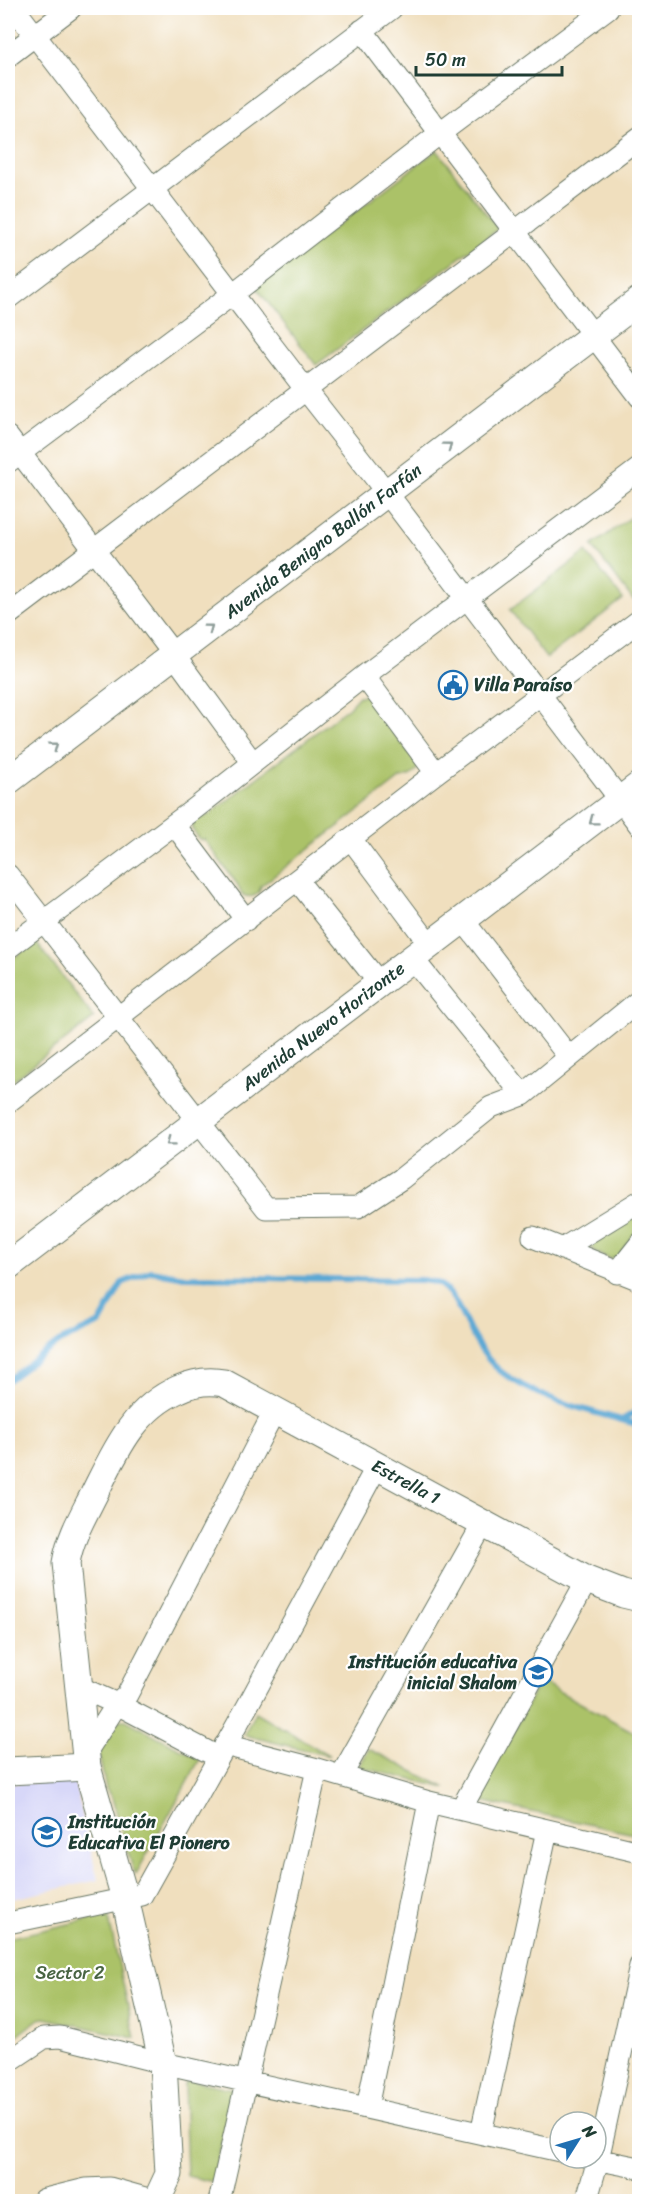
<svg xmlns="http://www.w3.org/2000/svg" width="647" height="2209" viewBox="0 0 647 2209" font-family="Sriracha,sans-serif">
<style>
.built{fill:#d7d7f8}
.green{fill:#abc267;stroke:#65804e;stroke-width:1.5}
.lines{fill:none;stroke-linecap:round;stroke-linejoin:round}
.stream{stroke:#5ba8d4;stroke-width:6}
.minor-casing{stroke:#687664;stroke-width:23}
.tertiary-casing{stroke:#687664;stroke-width:29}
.minor{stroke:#fff;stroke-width:21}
.tertiary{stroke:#fff;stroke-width:27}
.oneway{stroke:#8f9e9a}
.labels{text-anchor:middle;stroke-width:4.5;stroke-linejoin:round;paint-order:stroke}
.street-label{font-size:18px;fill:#1f3d34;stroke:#fff}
.poi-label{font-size:18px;font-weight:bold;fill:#1f3d34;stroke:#fff;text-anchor:start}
.park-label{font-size:18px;fill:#496543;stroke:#fff}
</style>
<rect width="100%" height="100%" fill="#fff"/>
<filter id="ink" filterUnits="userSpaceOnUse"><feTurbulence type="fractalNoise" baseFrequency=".0167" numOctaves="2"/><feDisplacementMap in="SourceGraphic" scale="12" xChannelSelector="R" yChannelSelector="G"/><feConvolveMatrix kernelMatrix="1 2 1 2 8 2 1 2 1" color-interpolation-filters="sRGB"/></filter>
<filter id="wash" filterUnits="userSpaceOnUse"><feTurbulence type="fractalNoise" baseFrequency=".008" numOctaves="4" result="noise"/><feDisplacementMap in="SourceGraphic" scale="24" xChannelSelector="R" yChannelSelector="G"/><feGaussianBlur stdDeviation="1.35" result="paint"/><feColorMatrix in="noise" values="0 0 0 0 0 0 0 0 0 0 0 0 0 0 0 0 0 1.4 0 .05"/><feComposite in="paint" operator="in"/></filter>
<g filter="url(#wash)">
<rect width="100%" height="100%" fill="#f0dfbe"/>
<!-- built -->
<path class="built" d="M74,1780L98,1880L8,1900V1784Z"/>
<!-- green -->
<path class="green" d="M437,150L498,229L316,365L256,287Z
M639,511V595L633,600L592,546Z
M586,552L623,599L546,658L510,610Z
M365,695L419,765C415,774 411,777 401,778L261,886C259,897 251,898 242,895L237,884L204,839L200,840L192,829L194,820L200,815L205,817L210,814L349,707L359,696Z
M35,941L94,1018L8,1084V963Z
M639,1213V1227L618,1257L610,1259L595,1252L591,1244L593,1241Z
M540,1681L639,1735V1835L476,1800Z
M255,1712L330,1756L244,1735Z
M121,1720H126L200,1759L136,1874L133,1869L112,1798L106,1789L99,1755V1752L117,1721Z
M369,1749L446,1788L359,1767Z
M108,1915L135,2038L45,2018L39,2019L8,2042V1938Z
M189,2080L233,2089L213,2182L187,2176L184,2084Z"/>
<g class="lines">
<!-- stream -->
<path class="stream" d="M8,1380L59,1342L100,1323L122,1283L151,1271L185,1277L422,1280C427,1281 435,1281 439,1284C453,1293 458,1307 465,1321C473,1338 484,1357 499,1370C532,1397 582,1409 622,1420L640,1409
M622,1420L640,1425"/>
</g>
</g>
<g filter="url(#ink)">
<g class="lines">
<!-- minor casing -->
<g class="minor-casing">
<path id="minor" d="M14,8L306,390L387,493L640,826
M362,30L640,397
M8,56L71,8
M8,298L392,8
M8,437L174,655L253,763
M8,462L234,293L439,134L608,8
M8,615L640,137
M364,676L436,773
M174,824L246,920
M351,839L430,945
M8,875L266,1208L358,1207L401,1179L491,1107L523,1095L640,1000
M297,880L380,984
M463,920L568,1056
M8,948L193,810L364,676L640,468
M413,959L523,1095
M8,1102L436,773L640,620
M533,1237L640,1280
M562,1249L640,1201
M617,1273L640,1244
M77,1686L117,1704L218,1757
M225,1745L317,1769L429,1802L640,1852
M85,1754L117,1704L127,1695L275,1410
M341,1776L483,1524
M461,1809L587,1580
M8,1923L142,1895L248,1705L377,1466
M8,2062L44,2038L60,2037L163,2063L560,2151
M367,2108L429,1802
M481,2133L547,1830
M590,2158L640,2168
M219,2202L317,1769
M586,2202L598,2160L640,1966"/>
</g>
<!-- tertiary casing -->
<g class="tertiary-casing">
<g id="tertiary">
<path id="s1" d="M8,781L640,300"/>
<path id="s2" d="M8,1266L640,785"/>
<path d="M8,1771L87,1767"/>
<path d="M45,2202L86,2192L109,2191L148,2202"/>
<path id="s3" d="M156,2202L169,2174L163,2063L125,1898L87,1767L66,1563C70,1538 83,1516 94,1494C115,1452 133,1409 179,1389C194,1382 208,1380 224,1383L587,1580L623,1594L640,1598"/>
</g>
</g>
<!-- minor -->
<use href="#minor" class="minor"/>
<!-- tertiary -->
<use href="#tertiary" class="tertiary"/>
</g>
<!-- one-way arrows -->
<defs><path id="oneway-chevron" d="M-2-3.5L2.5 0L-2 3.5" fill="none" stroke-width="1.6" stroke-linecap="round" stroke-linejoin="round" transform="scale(1.5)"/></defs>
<g class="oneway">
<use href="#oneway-chevron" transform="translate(448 446) rotate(-37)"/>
<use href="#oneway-chevron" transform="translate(209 628) rotate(-37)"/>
<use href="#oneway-chevron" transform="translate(54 746) rotate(-37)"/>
<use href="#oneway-chevron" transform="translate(593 821) rotate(143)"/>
<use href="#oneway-chevron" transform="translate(170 1142) rotate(143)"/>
</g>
</g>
<!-- icons -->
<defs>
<g id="civic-ring" transform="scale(1.5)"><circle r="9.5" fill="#fff" stroke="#1f6fb2" stroke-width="1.5"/><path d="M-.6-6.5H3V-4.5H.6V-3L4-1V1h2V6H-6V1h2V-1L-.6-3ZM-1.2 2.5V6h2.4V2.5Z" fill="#1f6fb2"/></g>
<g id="school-ring" transform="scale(1.5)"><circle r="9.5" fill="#fff" stroke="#1f6fb2" stroke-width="1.5"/><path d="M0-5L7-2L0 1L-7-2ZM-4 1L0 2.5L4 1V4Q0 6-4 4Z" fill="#1f6fb2"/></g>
</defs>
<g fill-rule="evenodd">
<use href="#civic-ring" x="453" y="685"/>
<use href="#school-ring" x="538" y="1672"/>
<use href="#school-ring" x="47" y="1832"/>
</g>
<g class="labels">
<!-- street labels -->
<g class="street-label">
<text dy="6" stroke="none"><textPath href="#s1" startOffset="396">Avenida Benigno Ballón Farfán</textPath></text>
<text dy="6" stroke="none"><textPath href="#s2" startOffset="396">Avenida Nuevo Horizonte</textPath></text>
<text dy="6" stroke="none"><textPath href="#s3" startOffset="1119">Estrella 1</textPath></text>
</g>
<!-- poi labels -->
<g class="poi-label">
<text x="474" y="691">Villa Paraíso</text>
<text x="517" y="1668" text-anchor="end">Institución educativa<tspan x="517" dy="21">inicial Shalom</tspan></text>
<text x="68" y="1828">Institución<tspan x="68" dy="21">Educativa El Pionero</tspan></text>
</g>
<!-- park labels -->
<g class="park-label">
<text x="70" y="1979">Sector 2</text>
</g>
</g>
<!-- margin -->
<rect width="647" height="2209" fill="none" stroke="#fff" stroke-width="30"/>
<!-- north arrow -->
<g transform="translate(578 2140) rotate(53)"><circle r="28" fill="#ffffff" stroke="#a5b1ae" stroke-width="1.5"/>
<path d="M0-4.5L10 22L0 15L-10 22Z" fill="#1f6fb2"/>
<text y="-9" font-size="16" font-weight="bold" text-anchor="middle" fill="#1f3d34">N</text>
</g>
<!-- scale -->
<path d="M416 66v9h146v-9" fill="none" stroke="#1f3d34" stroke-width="3"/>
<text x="425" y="66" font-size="18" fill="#1f3d34" stroke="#ffffff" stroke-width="4.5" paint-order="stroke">50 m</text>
</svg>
